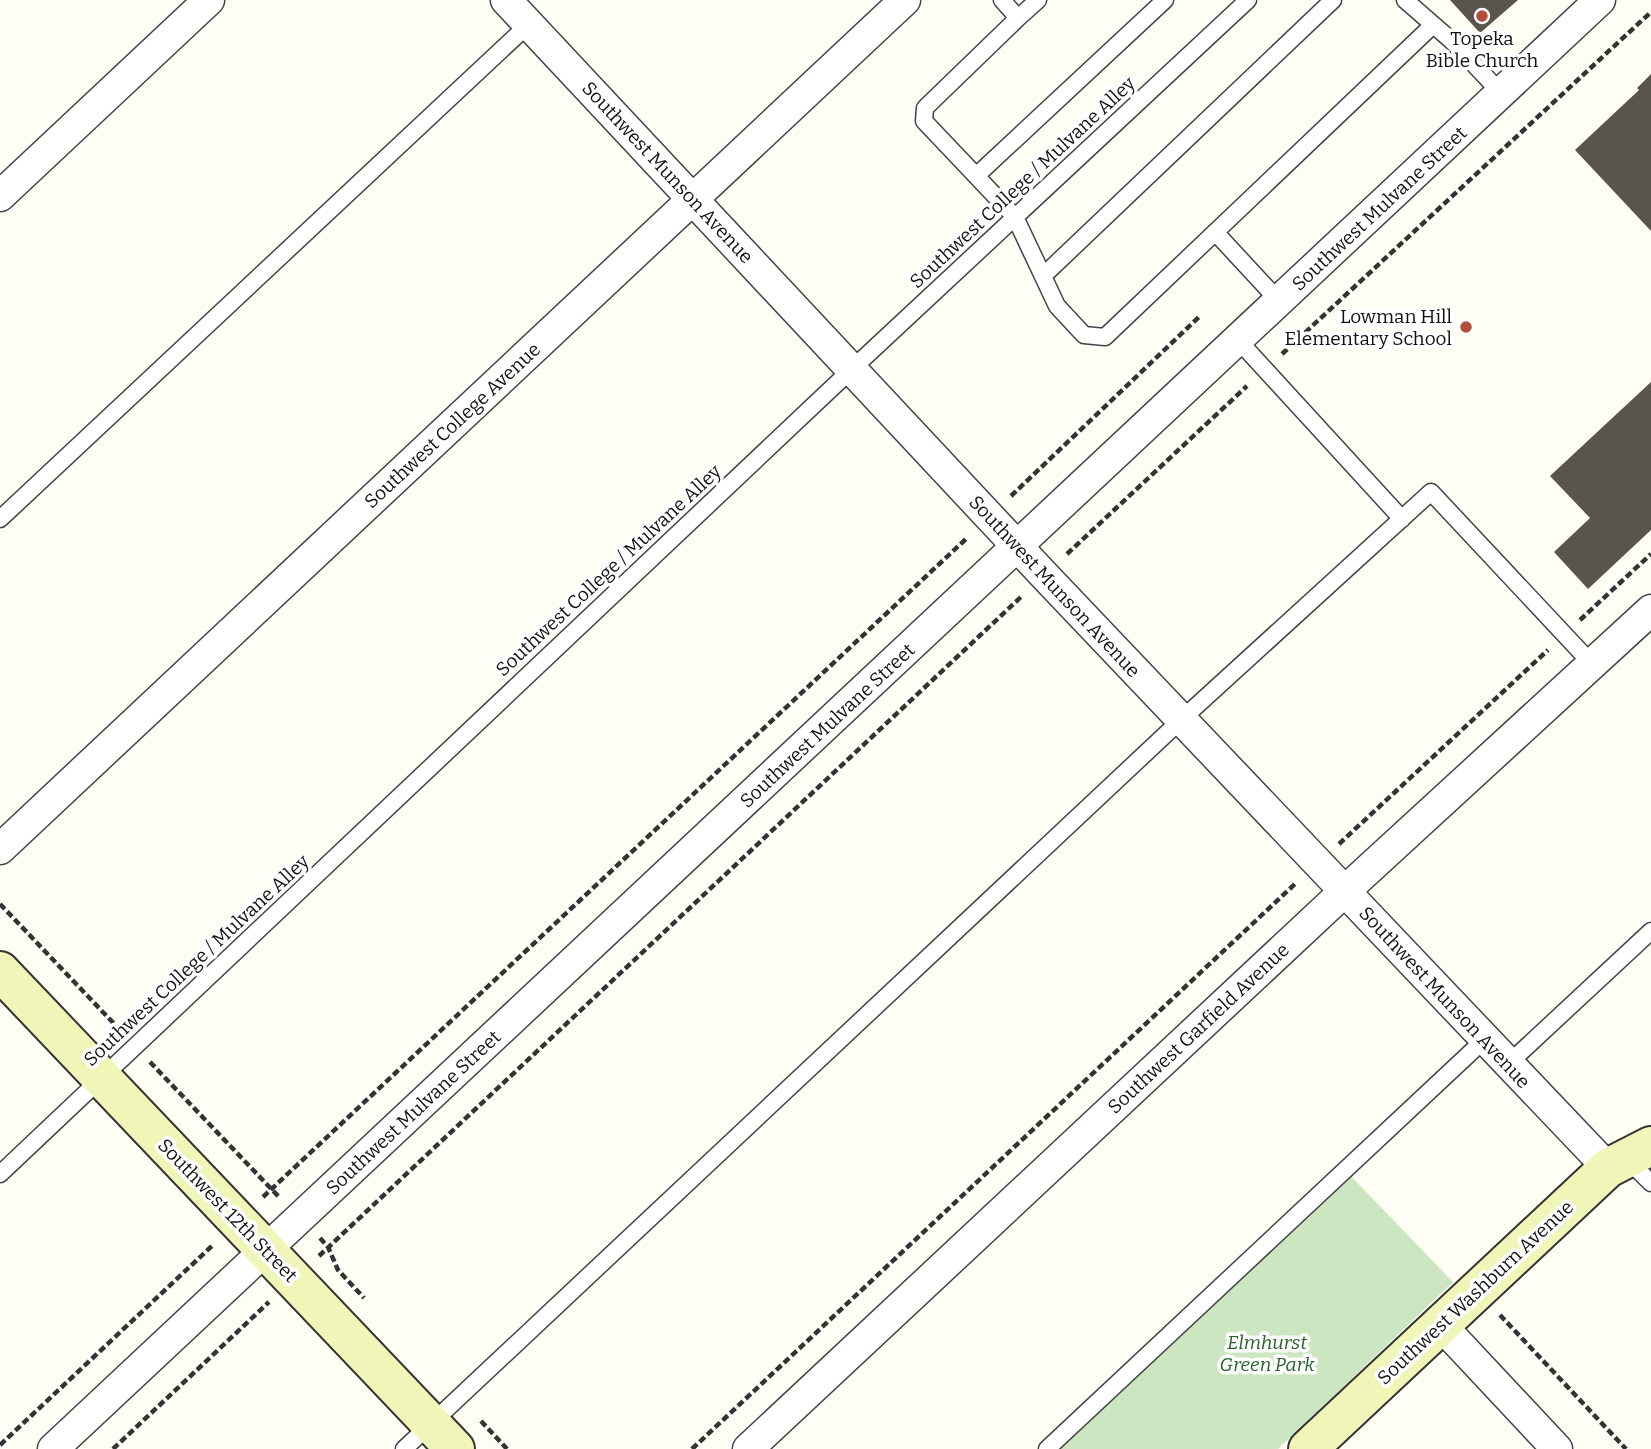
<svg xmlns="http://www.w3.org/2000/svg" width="1651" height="1449" viewBox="0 0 1651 1449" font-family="Bitter,serif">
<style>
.green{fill:#cce6c1}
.building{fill:#58544e}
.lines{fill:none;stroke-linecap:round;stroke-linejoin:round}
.service-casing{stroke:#444;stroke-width:19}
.minor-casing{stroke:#444;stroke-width:33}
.secondary-casing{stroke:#333;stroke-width:42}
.path{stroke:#333;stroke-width:4.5;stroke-dasharray:7 3.5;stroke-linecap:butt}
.service{stroke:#fff;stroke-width:16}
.minor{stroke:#fff;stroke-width:30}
.secondary{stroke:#eff6b8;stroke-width:38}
.poi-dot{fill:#b24d37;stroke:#fff;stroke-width:2.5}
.labels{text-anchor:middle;stroke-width:7;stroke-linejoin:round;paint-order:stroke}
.poi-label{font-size:19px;fill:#111;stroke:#fff}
.street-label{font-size:19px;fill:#111;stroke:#fff}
.park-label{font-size:19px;font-style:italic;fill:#276228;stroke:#fff}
</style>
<rect width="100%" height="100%" fill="#fefef5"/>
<!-- green -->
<path class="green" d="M1347,1172L1453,1282L1278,1449H1053Z"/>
<!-- building -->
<path class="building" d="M1450,0H1518L1480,33Z
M1651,74V231L1575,150L1639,90L1637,88Z
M1651,382V530L1588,589L1554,552L1590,518L1550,476Z"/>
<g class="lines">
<!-- service casing -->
<g class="service-casing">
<path id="service" d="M1002,0L1018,18L925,108L924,121L1015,217L1057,306L1084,335L1105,337L1433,25
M1405,0L1452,41L1501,93
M1018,18L1038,0
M976,176L1165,0
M1215,232L1279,301
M1043,276L1333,0
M1238,340L1402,519
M0,519L529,24
M1507,1065L1651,931
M1626,1158L1651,1183
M0,1174L852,369L1248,0
M404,1449L1182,719L1431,492L1593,665
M1047,1449L1484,1040"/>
</g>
<!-- minor casing -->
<g class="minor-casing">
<path id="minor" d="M506,0L1044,575L1608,1168
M0,196L209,0
M0,849L905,0
M1440,1324L1557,1449
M53,1449L1600,0
M748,1449L1346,890L1651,610"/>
</g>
<!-- secondary casing -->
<g class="secondary-casing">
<path id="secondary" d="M0,971L455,1449
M1308,1449L1608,1168L1651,1146"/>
</g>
<!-- path -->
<path class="path" d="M1282,354L1651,12
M1011,496L1199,317
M1067,554L1247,386
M1580,620L1651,554
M1339,844L1548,650
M0,904L120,1030
M150,1062L279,1197
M263,1197L967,538
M320,1238L328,1247L338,1270L364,1298
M319,1256L1022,596
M1500,1315L1626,1449
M481,1421L507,1449
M0,1445L214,1244
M113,1449L269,1302
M692,1449L1296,883"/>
<!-- service -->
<use href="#service" class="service"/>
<!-- minor -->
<use href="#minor" class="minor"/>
<!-- secondary -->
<use href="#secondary" class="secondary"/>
</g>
<!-- markers -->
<g class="poi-dot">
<circle cx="1482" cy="16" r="7"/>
<circle cx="1466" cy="327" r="7"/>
</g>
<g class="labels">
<!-- poi labels -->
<g class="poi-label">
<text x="1482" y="45">Topeka<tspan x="1482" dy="22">Bible Church</tspan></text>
<text x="1452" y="323" text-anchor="end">Lowman Hill<tspan x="1452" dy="22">Elementary School</tspan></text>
</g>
<!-- street labels -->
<g class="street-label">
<text transform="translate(668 172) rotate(47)" y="7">Southwest Munson Avenue</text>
<text transform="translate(1022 182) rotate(-43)" y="7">Southwest College / Mulvane Alley</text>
<text transform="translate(1379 208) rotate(-43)" y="7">Southwest Mulvane Street</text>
<text transform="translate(452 425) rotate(-43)" y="7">Southwest College Avenue</text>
<text transform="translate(608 570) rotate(-43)" y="7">Southwest College / Mulvane Alley</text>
<text transform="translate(1055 586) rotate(47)" y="7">Southwest Munson Avenue</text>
<text transform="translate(827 725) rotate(-43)" y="7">Southwest Mulvane Street</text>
<text transform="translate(196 960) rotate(-43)" y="7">Southwest College / Mulvane Alley</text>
<text transform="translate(1445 997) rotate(47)" y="7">Southwest Munson Avenue</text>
<text transform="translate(1198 1028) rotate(-43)" y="7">Southwest Garfield Avenue</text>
<text transform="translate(413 1112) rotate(-43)" y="7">Southwest Mulvane Street</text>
<text transform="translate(228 1210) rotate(46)" y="7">Southwest 12th Street</text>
<text transform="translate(1475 1292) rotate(-43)" y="7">Southwest Washburn Avenue</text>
</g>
<!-- park labels -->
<g class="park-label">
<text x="1267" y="1349">Elmhurst<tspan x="1267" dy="22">Green Park</tspan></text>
</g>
</g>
</svg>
